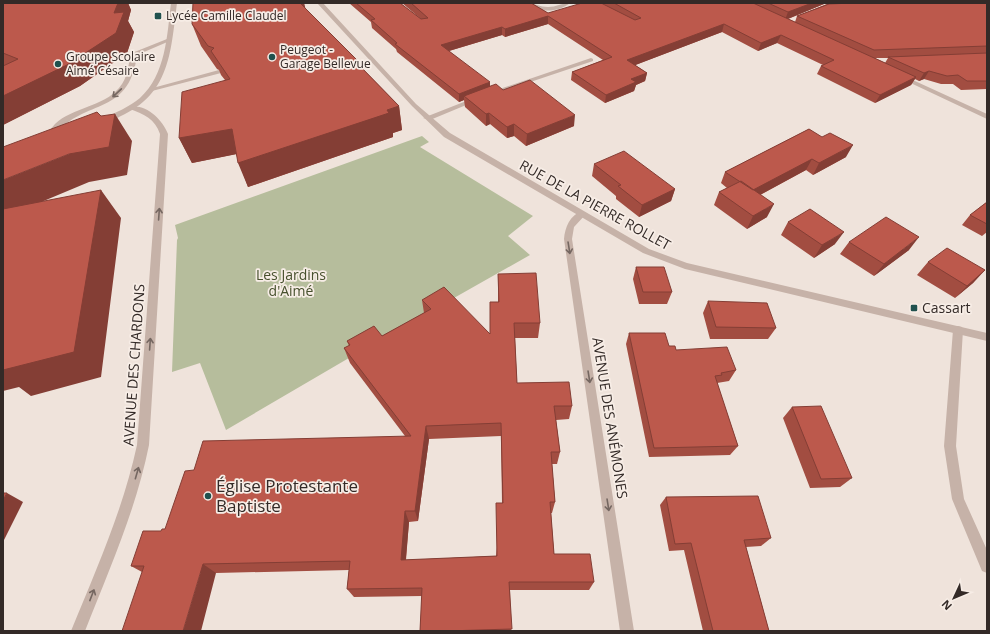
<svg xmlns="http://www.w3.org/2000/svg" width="990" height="634" viewBox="0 0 990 634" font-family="'Open Sans',sans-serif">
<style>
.green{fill:#b6bd9c}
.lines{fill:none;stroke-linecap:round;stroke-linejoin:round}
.service{fill:#c6b2a8;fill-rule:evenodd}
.minor{fill:#c6b2a8;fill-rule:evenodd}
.tertiary{fill:#c6b2a8;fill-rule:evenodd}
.wall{fill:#a24d41;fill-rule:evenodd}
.shaded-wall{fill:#843e35}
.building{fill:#bc594c;stroke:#843e35;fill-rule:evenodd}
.oneway{stroke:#756761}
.poi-dot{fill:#20514e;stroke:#f7ede6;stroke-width:1.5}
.labels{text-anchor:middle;stroke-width:3.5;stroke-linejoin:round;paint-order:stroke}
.far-poi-label{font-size:12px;fill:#332a27;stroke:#f7ede6;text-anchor:start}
.street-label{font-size:14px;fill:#332a27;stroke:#f7ede6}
.park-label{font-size:14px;fill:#47502d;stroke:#f7ede6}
.poi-label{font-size:14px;fill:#332a27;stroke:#f7ede6;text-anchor:start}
.near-poi-label{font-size:17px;fill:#332a27;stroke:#f7ede6;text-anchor:start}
</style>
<rect width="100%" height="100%" fill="#efe3db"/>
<!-- green -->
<path class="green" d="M422,136L429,142L420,147L533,216L508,236L530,255L378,341L226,430L200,363L172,372L177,240L178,238L175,225Z"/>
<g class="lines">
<!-- service -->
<path class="service" d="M167,39L172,40L137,55C129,119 80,97 52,139H46L45,137C48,133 51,128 55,124C73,107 103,107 119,88C129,77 127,65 132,53Z
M591,58L593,59V61L483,98L430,120L423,118L479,96Z
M219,70L222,72L221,73L152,91L149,89Z
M958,326L962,327L963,330L956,446L964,499L987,550V573L982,571L952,499L944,446L953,330L954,327Z"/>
<!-- minor -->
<path class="minor" d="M526,3C534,3 540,7 548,7C556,7 562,3 570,3C558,13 538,13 526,3Z
M900,76H904L987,114V119L900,78Z
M130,107C146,104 162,119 168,134L149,445C136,510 109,570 85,631H71C96,570 123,510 137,445L160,134C155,119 144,114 130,109Z
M582,211L586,214L574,227L572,239L634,631H620L564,239C565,227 570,215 582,211Z"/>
<!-- tertiary -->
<path class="tertiary" d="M171,3H177C171,48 171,91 125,114C118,117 110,124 102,123V119C115,113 129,107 140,98C166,74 167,36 171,3Z
M317,3H323L416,104L450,133L649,249L687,263L987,333V341L685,269L643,253L444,137L412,106Z"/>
</g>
<!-- wall -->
<path class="wall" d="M3,3H128L131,10L128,21L134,32L127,53L80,86L3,125Z
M193,3H304L305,9L362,65V68L399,106L402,130L393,133V137L248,187L236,154L192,163L179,138L225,80L221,75L219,70L217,69L201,46L192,24Z
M349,3H400L421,19L402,3H531L548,13L602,3H987V89L961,90L953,84H941L924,79L919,81L915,79L911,85L875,103L817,74L821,66L823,65L777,43L758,51L722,32L635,65L647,73L645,81L636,85L634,91L605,103L571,80L572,72L603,60L548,24L505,37L502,35L449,51L490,86L503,90L574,126L526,146L514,136L507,138L490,124L486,126L465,107L464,100L459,102L397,52L396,49L372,28L371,22ZM824,4H827L797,16L795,22L788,19ZM875,58H888L885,63Z
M809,129L846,157L813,175L806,170L760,195L767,217L747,229L714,205L719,192L727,188L721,183L725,172Z
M594,164L675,189L671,201L639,217L616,199V196L592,176Z
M987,202V232L982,236L962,225L970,215Z
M788,222L835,244L814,258L781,235Z
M849,242L909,250L874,276L840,254Z
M928,262L985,270L973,283L955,298L917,275Z
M636,267L672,292L667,304H639L633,279Z
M498,274L540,323L538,338H515L517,383L572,406L569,419L556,420L560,452L557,464H552L555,502L552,513H551L554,554L594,582L589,590H510L511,631H420L422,596L354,597L347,589L349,570L216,573L142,572L131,566L161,531L165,529L405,436L350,363L344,348L349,346L347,341L382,336L424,313L422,300L490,334L498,302ZM501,436L502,503L496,556L406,560L409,522L418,521L429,439Z
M708,301L776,328L768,339H710L703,313Z
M629,333L669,346L676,350L736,370L729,381L717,383L738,446L730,455L649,457L626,344Z
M792,407L852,478L840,487L810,488L783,418Z
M666,497L771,538L761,546L746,547L769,631H703L684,550L669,551L660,505Z"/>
<!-- shaded-wall -->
<path class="shaded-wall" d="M118,3H128L131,10L128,21L134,32L127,53L80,86L3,125V96L114,13Z
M298,3H304L309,22Z
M812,3H825L824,4L785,20L788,12Z
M548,16V24L505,37V29Z
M724,24L722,32L625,69L627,60Z
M502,27V35L442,53L441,45Z
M781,35L777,43L758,51L761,43Z
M929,71L924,79L919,81L924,73Z
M647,73L645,81L636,85L634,91L605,103L606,95L631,79Z
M916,77L911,85L875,103L880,95Z
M490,82V91L464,96V100L459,102V94Z
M399,106L402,130L393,133V137L248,187L238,163Z
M489,113L490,124L486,126V114Z
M115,114L132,141L127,175L89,182L3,218V180L69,154Z
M575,115L574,126L526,146L527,134Z
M514,124V136L507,138V127Z
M232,129L242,153L192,163L179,138Z
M853,145L846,157L813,175L819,163Z
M812,159L806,170L747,202L753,190Z
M675,189L671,201L639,217L642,205Z
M101,190L121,218L101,377L31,396L19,387L3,391V359Z
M774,204L767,217L747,229L753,216Z
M844,232L835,244L814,258L822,245Z
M919,237L909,250L874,276L884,264Z
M985,270L973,283L955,298L967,286Z
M426,426L429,439L418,521L415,511Z
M7,493L23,502L3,542V500Z
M405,511L409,522L405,568L401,560Z
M203,564L216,573L201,631H183Z"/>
<!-- building -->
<path class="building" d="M3,3H118L114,13L124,12L116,33L67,65L3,96V66L18,59L3,53Z
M193,3H300L362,65H359L399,106L387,110L389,113L238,163L232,129L179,138L182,92L230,79L211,51L214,48L208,46L192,24Z
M356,3H400L421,19L428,18L411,3H531L548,13L582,3H601L635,20L641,18L614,3H753L916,77L880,95L821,66L834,60L781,35L761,43L724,24L627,60L647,73L631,79L636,82L606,95L572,72L612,57L548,16L505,29L502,27L441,45L490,82L459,94L395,44L397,43L371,20L375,19Z
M768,3H812L788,12Z
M853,3H987V46L874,50L797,16L829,4Z
M987,53V81H967L958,75L947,76L929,71L924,73L888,57Z
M530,80L575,115L527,134L514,124L507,127L489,113L486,114L464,96L496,84L503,90Z
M97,112L101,116L115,114L109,147L69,154L3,180V147Z
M809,129L822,137L830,133L853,145L819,163L812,159L753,190L725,172Z
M624,151L675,189L642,205L618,186L621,185L594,164Z
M741,181L774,204L753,216L719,192Z
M101,190L74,352L3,370V209Z
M987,202V224L970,215Z
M810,209L844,232L822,245L788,222Z
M886,217L919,237L884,264L849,242Z
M947,248L985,270L967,286L928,262Z
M636,267H664L672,292H643Z
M536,273L540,323H514L517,383L569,382L572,406H554L560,452H551L555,502H550L554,554H590L594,582H509L512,629L446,631H420L422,588L347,589L350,561L203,564L183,631H122L144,566H131L143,531H161L162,529H165L185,471L194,470L203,441L411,436L344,348L350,345L347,341L374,326L382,336L431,309L422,300L444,287L490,334V302H499L498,274ZM501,423L503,503H496L497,556L401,560L405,511H415L426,426Z
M708,301L767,303L776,328L716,327Z
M629,333H665L669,346H675L676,350L727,347L736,370L721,373L722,375L715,376L738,446L654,448Z
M821,406L852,478L821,479L792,407Z
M3,493H7L3,500Z
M758,496L771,538L744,540L769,631H713L691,543L675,544L666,497Z"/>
<!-- one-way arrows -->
<defs><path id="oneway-shaft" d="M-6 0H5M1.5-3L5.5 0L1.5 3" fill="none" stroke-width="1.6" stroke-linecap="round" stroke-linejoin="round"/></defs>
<g class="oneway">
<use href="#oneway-shaft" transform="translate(117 93) rotate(137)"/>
<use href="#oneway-shaft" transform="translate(159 214) rotate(-86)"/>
<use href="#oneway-shaft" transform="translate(569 248) rotate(81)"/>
<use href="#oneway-shaft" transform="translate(150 344) rotate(-86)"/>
<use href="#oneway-shaft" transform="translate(589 377) rotate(81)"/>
<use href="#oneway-shaft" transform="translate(137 473) rotate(-74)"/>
<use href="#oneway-shaft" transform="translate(608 505) rotate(81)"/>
<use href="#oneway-shaft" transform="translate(92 595) rotate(-69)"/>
</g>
<!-- markers -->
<g class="poi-dot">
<rect x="154" y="12" width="8" height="8" rx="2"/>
<circle cx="272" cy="57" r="4"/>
<circle cx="58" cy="64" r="4"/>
<rect x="910" y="304" width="8" height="8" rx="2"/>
<circle cx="208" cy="496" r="4"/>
</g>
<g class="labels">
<!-- far-poi labels -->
<g class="far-poi-label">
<text x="166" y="20">Lycée Camille Claudel</text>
<text x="280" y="54">Peugeot -<tspan x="280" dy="14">Garage Bellevue</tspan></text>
<text x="66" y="61">Groupe Scolaire<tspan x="66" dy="14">Aimé Césaire</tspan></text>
</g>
<!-- street labels -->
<g class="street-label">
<text transform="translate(595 205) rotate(29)" y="5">RUE DE LA PIERRE ROLLET</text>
<text transform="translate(134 365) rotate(-86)" y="5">AVENUE DES CHARDONS</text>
<text transform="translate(610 418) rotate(81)" y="5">AVENUE DES ANÉMONES</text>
</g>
<!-- park labels -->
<g class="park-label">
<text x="291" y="280">Les Jardins<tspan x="291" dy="16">d'Aimé</tspan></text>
</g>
<!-- poi labels -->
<g class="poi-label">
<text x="922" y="313">Cassart</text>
</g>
<!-- near-poi labels -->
<g class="near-poi-label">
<text x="216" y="492">Église Protestante<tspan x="216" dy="20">Baptiste</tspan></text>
</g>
</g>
<!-- border -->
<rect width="990" height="634" fill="none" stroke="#332a27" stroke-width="8"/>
<!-- north arrow -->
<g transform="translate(954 598) rotate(226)" stroke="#f7ede6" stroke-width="3" paint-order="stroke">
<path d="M0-3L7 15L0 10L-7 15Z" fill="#332a27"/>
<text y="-6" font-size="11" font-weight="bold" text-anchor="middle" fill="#332a27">N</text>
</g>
</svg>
